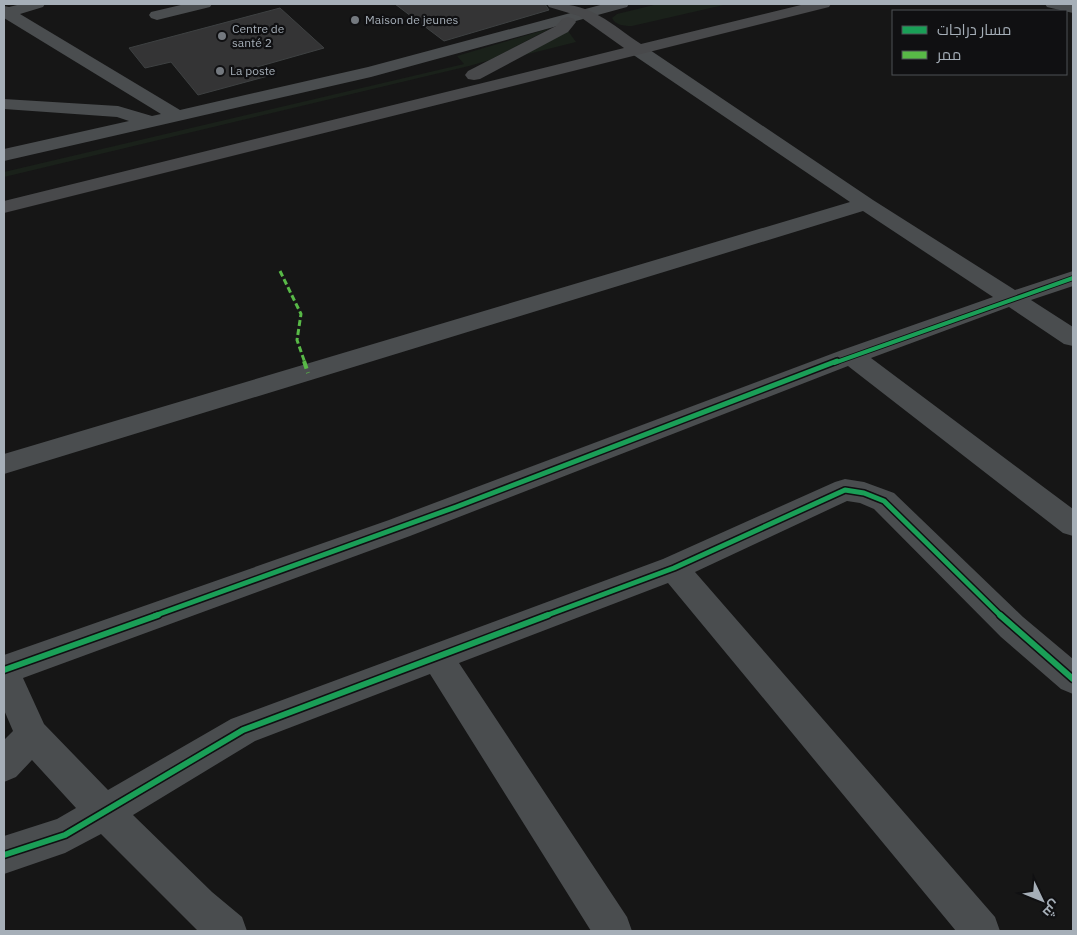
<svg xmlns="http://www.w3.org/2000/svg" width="1077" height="935" viewBox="0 0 1077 935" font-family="'IBM Plex Sans',Cairo,sans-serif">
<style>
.green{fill:#1a211a}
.building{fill:#343435;stroke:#3e4142}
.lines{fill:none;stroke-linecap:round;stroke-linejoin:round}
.minor{fill:#4a4d4f;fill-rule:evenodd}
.major{fill:#48494b;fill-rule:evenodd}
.quiet-far1{stroke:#58b947;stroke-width:3;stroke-dasharray:6 3;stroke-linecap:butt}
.quiet{stroke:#58b947;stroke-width:4;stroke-dasharray:8 4;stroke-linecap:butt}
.cycleway-far2-casing{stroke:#101012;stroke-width:6}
.cycleway-far1-casing{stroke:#101012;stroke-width:8}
.cycleway-casing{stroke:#101012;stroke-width:9}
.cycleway-far2{stroke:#1a9f57;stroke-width:4}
.cycleway-far1{stroke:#1a9f57;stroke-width:5}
.cycleway{stroke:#1a9f57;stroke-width:6}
.poi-dot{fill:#74797f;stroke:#101012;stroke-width:2}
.labels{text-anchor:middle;stroke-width:4.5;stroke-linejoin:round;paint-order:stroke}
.far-poi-label{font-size:12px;fill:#a6afb8;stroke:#101012;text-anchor:start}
</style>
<rect width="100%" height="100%" fill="#161616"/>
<!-- green -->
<path class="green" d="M658,4H728L632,26C624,26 615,25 612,18L617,14Z
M551,28L490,60L469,66L4,177V172L464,64L457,56Z
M568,31L576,42L524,55Z"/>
<!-- building -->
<path class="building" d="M395,4H545L549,10L444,41Z
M280,8L324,48L257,67L268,76L198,95L171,62L145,68L129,48Z"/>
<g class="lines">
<!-- minor -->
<path class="minor" d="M21,4H45L43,7L20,14L180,110L368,67L604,4H629L627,7L371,77L4,161V149L129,121L117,117L4,109V99L118,106L152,116L161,114L4,18V6L9,7Z
M185,4H212L210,7L157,20L151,18L149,15L151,12Z
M1045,4H1073V13L1047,7Z
M638,45L644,46L873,200L1015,290L1073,271V286L1031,300L1073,327V346L1064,344L1009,307L871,358L1073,509V536L1063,533L848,366L410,536L23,678L44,724L108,790L231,719L663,559L835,482L845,479L864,482L894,493L1023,617L1073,659V694L1061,689L1001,637L874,509L860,503L847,501L695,572L995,917L1000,931H956L668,583L459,663L627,917L632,931H591L430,674L255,741L133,815L212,892L242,917L247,931H198L101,834L65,853L4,874V836L57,819L76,808L32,760L16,777L4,782V740L13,731L4,710V655L389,520L842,350L993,297L863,211L4,474V454L850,202L632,54L630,50L632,46Z"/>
<!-- major -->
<path class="major" d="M547,4C589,1 608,22 641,44L805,4H831L829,7L4,213V201L624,48L579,16L549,7Z
M568,17L574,19L576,22L568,32L480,79L474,80L468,79L465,75L468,71L556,26L562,19Z"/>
<!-- quiet-far1 -->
<path class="quiet-far1" d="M280,271L301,314L297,340L305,363"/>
<!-- quiet -->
<path class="quiet" d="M304,361L308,373"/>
<!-- cycleway-far2 casing -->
<g class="cycleway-far2-casing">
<path id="cycleway-far2" d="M834,363L1073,278"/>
</g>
<!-- cycleway-far1 casing -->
<g class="cycleway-far1-casing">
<path id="cycleway-far1" d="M154,616L456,507L837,361
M545,616L674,568L845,490L864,493L884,501L1001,616"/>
</g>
<!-- cycleway casing -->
<g class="cycleway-casing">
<path id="cycleway" d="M1000,615L1073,679
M4,670L158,615
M4,855L65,835L243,730L548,615"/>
</g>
<!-- cycleway-far2 -->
<use href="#cycleway-far2" class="cycleway-far2"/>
<!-- cycleway-far1 -->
<use href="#cycleway-far1" class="cycleway-far1"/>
<!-- cycleway -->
<use href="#cycleway" class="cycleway"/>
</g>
<!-- markers -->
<g class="poi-dot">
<circle cx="355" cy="20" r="5"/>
<circle cx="222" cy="36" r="5"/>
<circle cx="220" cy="71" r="5"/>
</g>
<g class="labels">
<!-- far-poi labels -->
<g class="far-poi-label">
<text x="365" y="24">Maison de jeunes</text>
<text x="232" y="33">Centre de<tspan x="232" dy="14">santé 2</tspan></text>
<text x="230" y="75">La poste</text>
</g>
</g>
<!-- border -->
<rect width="1077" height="935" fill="none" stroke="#a6afb8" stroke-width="10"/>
<!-- legend -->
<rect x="892" y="10" width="175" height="65" fill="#101012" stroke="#4c5054"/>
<rect x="902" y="26" width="25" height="8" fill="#1a9f57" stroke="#4c5054"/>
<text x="937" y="35" font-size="15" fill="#a6afb8">مسار دراجات</text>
<rect x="902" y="51" width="25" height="8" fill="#58b947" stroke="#4c5054"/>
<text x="937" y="60" font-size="15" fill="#a6afb8">ممر</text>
<!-- north arrow -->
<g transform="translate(1042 900) rotate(133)" stroke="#101012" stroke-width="4" paint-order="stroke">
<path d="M0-4L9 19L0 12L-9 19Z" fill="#a6afb8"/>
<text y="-8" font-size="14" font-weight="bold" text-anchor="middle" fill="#a6afb8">ش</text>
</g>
</svg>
